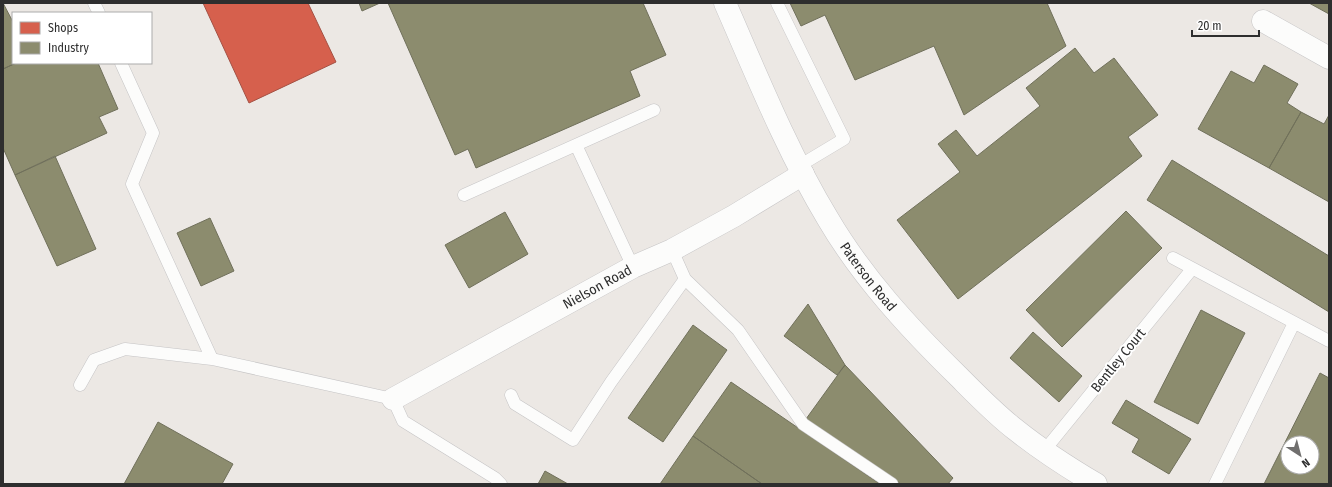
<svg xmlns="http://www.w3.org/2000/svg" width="1332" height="487" viewBox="0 0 1332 487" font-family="'Fira Sans Condensed',sans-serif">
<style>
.shops{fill:#d6604d;stroke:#a45144}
.industry{fill:#8c8c6e;stroke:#70705b;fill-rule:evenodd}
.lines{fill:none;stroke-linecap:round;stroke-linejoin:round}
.service-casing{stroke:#c5c4c5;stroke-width:13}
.minor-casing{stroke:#c5c4c5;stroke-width:23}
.service{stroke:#fcfcfb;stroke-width:12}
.minor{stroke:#fcfcfb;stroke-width:22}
.labels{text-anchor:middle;stroke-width:4;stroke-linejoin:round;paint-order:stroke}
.street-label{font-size:14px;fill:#2e2e2e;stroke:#fff}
</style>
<rect width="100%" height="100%" fill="#ece8e4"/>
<!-- shops -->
<path class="shops" d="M203,3H308L336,62L249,103Z"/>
<!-- industry -->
<path class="industry" d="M3,3L13,22V63H16L3,69Z
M359,3H380L362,11Z
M388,3H643L666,55L630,71L640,96L476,168L468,149L455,155Z
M790,3H1047L1066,46L964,115L934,46L855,80L825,15L801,26Z
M1309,3H1329V14Z
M1075,48L1094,73L1114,58L1158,115L1128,137L1142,156L958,299L897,220L960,172L938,144L956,130L977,156L1040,106L1026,88Z
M16,63H98L118,109L99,117L107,133L15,175L3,148V69Z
M1264,65L1298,84L1287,103L1301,112L1269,168L1198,129L1231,71L1254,83Z
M1301,112L1324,124L1329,115V202L1269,168Z
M55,156L96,249L57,266L15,175Z
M1172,160L1329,256V312L1147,200Z
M1126,211L1162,248L1062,347L1026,310Z
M505,212L528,254L469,288L445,245Z
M210,218L234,271L201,286L177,233Z
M808,304L845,365L837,375L784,336Z
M1201,310L1245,333L1198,424L1154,402Z
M693,325L727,350L663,442L628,418Z
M1033,332L1082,376L1059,402L1010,358Z
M845,365L953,478L948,484H901L806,419Z
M1320,373L1329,378V484H1264ZM1288,443H1312V467H1288Z
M731,382L880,484H762L693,436Z
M1126,400L1191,439L1169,474L1132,452L1139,439L1112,423Z
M158,422L233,464L222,484H124Z
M693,436L762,484H660Z
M545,471L568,484H538Z"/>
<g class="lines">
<!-- service casing -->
<g class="service-casing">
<path id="service" d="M94,3L99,13
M777,3L844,139L799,166
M121,63L153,133L132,184L212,359
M576,145L633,267
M464,195L654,110
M672,250L685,279L738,330L803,424L892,484
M1173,258L1329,341
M80,385L94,360L125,349L212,359L393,399L403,421L495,478L501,484
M511,395L515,404L573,440L611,382L685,279
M1044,451L1192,269
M1215,484L1294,323"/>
</g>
<!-- minor casing -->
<g class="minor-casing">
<g id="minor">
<path id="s1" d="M725,3C757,76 787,151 828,219C862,277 909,328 957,375C976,394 995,414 1016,430C1041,450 1069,468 1096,484"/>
<path d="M1263,21L1329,58"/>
<path id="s2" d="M393,399L633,267L672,250L734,216L803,174"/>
</g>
</g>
<!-- service -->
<use href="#service" class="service"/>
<!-- minor -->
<use href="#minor" class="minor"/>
</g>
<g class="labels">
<!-- street labels -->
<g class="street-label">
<text dy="5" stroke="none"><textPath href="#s1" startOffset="310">Paterson Road</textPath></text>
<text dy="5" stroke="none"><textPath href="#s2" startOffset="233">Nielson Road</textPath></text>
<text transform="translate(1118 360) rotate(-51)" y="5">Bentley Court</text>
</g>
</g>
<!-- border -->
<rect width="1332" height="487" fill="none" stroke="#2e2e2e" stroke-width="8"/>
<!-- legend -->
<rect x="12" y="12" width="140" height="52" fill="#ffffff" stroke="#ababab"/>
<rect x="20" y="22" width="20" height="12" fill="#d6604d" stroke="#ababab"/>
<text x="48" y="32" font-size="12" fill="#2e2e2e">Shops</text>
<rect x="20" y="42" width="20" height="12" fill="#8c8c6e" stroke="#ababab"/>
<text x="48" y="52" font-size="12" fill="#2e2e2e">Industry</text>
<!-- north arrow -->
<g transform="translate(1300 455) rotate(144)"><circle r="19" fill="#ffffff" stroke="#ababab"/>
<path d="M0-3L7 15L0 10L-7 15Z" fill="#706f6e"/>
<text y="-6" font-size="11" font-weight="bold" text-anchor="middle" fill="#2e2e2e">N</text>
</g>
<!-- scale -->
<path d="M1192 30v6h67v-6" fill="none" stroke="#2e2e2e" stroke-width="2"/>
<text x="1198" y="30" font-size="12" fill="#2e2e2e" stroke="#ffffff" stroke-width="3" paint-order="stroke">20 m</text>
</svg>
